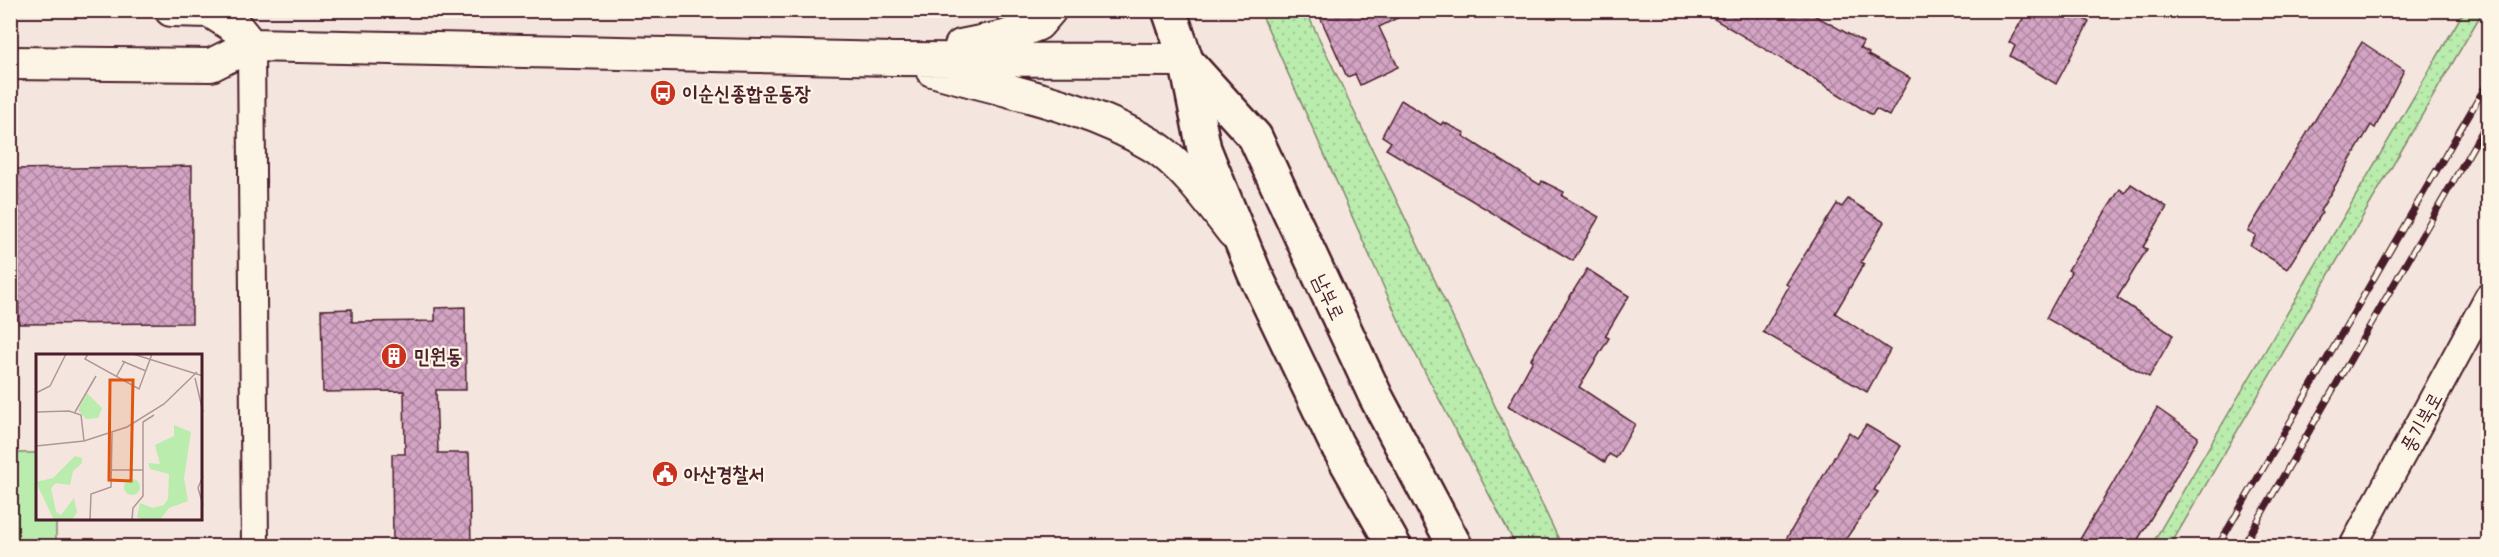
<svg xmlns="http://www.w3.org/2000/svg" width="2499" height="557" viewBox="0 0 2499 557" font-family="Dekko,'Poor Story',sans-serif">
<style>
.grass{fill:url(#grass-dots);stroke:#82866c;stroke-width:1.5}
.park{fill:#b9ecad;stroke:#82866c;stroke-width:1.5}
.building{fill:url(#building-cross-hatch);stroke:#4a1f2b;stroke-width:1.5}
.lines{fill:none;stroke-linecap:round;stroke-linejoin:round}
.minor-casing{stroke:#4a1f2b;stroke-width:30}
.tertiary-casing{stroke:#4a1f2b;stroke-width:36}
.secondary-casing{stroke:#4a1f2b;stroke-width:38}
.minor{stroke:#fcf5e5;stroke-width:26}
.tertiary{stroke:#fcf5e5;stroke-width:32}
.secondary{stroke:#fcf5e5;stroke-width:33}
.rail-casing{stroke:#4a1f2b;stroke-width:7}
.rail{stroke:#fcf5e5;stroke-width:4.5;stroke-dasharray:14;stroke-linecap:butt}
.labels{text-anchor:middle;stroke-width:4.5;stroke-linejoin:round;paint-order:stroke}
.poi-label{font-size:20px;font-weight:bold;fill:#4a1f2b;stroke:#fcf5e5;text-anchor:start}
.street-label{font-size:20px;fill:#4a1f2b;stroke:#fcf5e5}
.inset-road{fill:none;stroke:#b09696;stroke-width:1.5}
.view{fill:#e0560e;fill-opacity:0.15;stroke:#e0560e;stroke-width:3}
.inset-edge{fill:none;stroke:#4a1f2b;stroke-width:3}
</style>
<defs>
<pattern id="grass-dots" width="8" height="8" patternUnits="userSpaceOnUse" patternTransform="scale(1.5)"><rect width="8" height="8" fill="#b9ecad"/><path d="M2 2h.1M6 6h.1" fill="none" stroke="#a1ca95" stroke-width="1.8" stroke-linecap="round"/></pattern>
<pattern id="building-cross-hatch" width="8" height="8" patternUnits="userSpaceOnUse" patternTransform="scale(1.5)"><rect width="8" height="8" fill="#d3a4c4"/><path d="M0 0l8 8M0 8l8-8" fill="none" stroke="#ad859f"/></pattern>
</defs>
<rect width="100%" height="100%" fill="#f4e5de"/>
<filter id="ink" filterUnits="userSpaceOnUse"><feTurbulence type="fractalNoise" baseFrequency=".0167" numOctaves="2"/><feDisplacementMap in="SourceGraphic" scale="12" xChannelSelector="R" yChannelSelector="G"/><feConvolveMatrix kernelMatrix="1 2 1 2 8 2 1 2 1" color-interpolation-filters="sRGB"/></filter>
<g filter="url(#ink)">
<!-- grass -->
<path class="grass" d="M1260,11H1306L1562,546H1516L1403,330Z
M2464,11H2483L2170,546H2151Z"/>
<!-- park -->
<path class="park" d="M10,453H37L38,520H56V546H11Z"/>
<!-- building -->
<path class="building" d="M1317,10H1413L1379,27L1398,67L1360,85L1355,74L1347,77Z
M1699,10H1805L1863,42L1860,48L1869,53L1868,55L1910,78L1889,116L1876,109L1872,115L1795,67Z
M2028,10H2088L2083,18L2089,22L2056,84L2010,56L2015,46L2009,42Z
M2362,42L2404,70L2375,128L2371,125L2320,211L2322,213L2287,269L2250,245L2256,235L2248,231Z
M1401,100L1441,125L1443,122L1465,133L1463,136L1540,185L1542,181L1564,192L1562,196L1599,217L1573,261L1386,149L1391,142L1382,136Z
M192,166V323L19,324L14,169Z
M2131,184L2167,207L2143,247L2147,249L2117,298L2173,335L2149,377L2046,318L2071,272L2068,270L2120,189L2125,193Z
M1848,199L1884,222L1861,262L1864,264L1835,313L1890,350L1867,392L1763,332L1789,286L1786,284L1837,204L1842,207Z
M1587,269L1629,296L1605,336L1609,338L1579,387L1635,424L1616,458L1609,454L1605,462L1508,406L1533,360L1531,359Z
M465,307L466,390H436L438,453H469L471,546H393L392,454H405L404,391L323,392L321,310L352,309V322L435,321V308Z
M2157,408L2198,437L2174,480L2134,546H2076Z
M1866,425L1901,446L1874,490L1878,492L1841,546H1782L1849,432L1857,438Z"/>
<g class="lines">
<!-- minor casing -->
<g class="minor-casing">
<path id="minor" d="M251,45L255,546
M2353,546L2488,297"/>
</g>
<!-- tertiary casing -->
<g class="tertiary-casing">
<path id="tertiary" d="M171,10L210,11L238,29L251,45
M961,46L1005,37L1038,24L1050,10
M10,63L211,65L251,45L894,59L1186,60
M932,70C1005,91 1086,105 1152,145C1181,162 1212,205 1233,232"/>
</g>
<!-- secondary casing -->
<g class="secondary-casing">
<path id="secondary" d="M1169,10L1186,60L1204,149L1254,272L1336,443L1394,546
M1187,62L1255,137L1376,397L1455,546"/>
</g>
<!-- minor -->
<use href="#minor" class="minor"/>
<!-- tertiary -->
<use href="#tertiary" class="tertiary"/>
<!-- secondary -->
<use href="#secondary" class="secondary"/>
<!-- rail casing -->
<g class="rail-casing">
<path id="rail" d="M2218,546L2488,82
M2243,546L2488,121"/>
</g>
<!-- rail -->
<use href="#rail" class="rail"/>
</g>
</g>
<!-- icons -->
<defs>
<g id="bus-disc" transform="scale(1.35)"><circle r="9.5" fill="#c8321e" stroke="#fcf5e5"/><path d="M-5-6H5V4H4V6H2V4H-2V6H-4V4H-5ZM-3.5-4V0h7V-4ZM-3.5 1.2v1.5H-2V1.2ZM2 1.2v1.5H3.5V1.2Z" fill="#fff"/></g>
<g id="building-disc" transform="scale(1.35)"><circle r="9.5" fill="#c8321e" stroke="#fcf5e5"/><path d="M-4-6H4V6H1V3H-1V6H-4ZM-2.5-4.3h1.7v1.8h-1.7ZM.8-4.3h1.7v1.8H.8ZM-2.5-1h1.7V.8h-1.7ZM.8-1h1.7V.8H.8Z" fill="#fff"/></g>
<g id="civic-disc" transform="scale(1.35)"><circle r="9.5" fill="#c8321e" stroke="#fcf5e5"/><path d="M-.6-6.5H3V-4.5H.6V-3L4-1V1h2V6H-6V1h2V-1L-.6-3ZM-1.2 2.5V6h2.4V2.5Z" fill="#fff"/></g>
</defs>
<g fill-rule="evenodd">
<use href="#bus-disc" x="663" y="93"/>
<use href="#building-disc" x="394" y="356"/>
<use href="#civic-disc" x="665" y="474"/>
</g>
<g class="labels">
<!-- poi labels -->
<g class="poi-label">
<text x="682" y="100">이순신종합운동장</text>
<text x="414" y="363">민원동</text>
<text x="684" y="481">아산경찰서</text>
</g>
<!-- street labels -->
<g class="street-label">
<text transform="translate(1329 297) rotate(65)" y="7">남부로</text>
<text transform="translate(2421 422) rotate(-61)" y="7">풍기북로</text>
</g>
</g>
<!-- overview -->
<g transform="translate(36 354)">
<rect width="166" height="166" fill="#f4e5de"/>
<path d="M138,71L155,78L148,124L152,147L133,154L124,166H107L101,163L104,149L117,154L128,151L132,145L133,120L114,115L112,109L124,110L119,91L138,82ZM39,102L46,104V109L37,117L34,131L20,129L15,134L20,158L25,161L38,144L41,158L36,166H18L0,128L17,124Z" fill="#b9ecad"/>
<path d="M51,39L66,54L62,64L50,65L42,56ZM88 133a8 8 0 1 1 16 0a8 8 0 1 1-16 0Z" fill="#b9ecad"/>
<path class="inset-road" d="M52,0L49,5L103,35L116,0M97,0L167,22M86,7L110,17M80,23L89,7M159,24L167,58M0,39L14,32L30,0M0,58L33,57L45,61L48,87M39,58L60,22M0,92L48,87L91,73L128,50L161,18M75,116H107V142L97,154L96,166M107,116V68L118,61M167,122L162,134L167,151M54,166L55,140L75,133L76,79"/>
<path class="view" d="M74,26H97L95,127L73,126Z"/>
<rect width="166" height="166" class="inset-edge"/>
</g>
<!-- margin -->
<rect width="2499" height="557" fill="none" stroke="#fcf5e5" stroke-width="36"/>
<rect x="18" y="18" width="2463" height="521" fill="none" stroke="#4a1f2b" stroke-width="2" filter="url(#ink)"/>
</svg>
